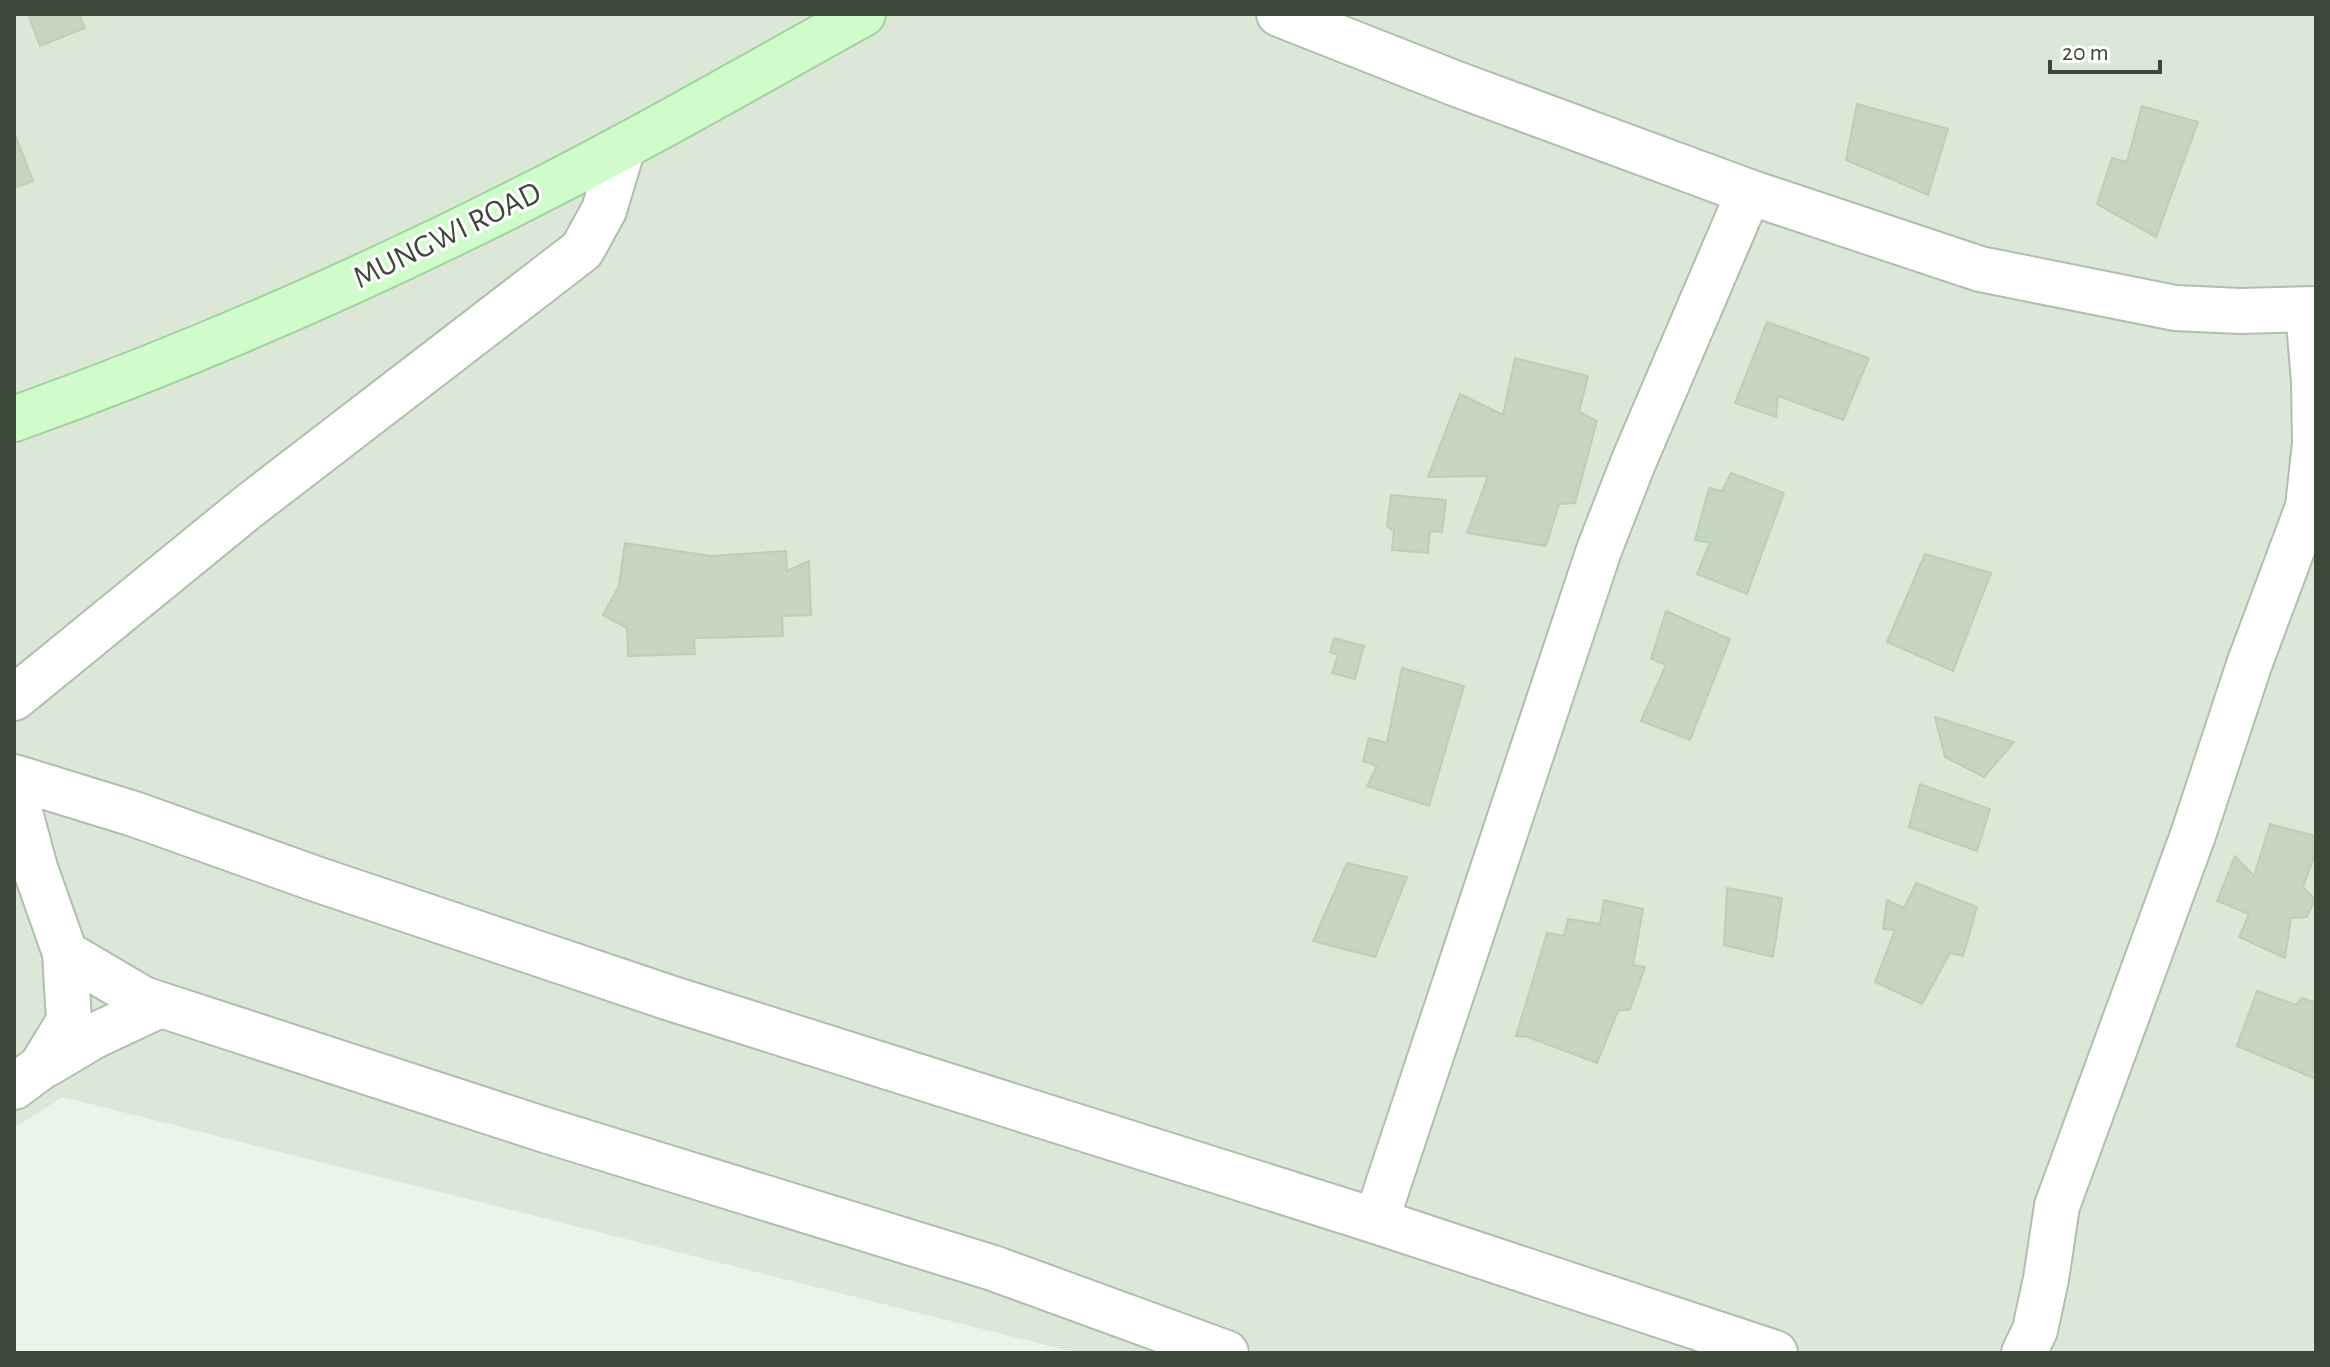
<svg xmlns="http://www.w3.org/2000/svg" width="2330" height="1367" font-family="'Alegreya Sans',sans-serif">
  <style>
    .residential { fill: #dbe8d8 }
    .building { fill: #c5d5bf; stroke: #bad0b3; stroke-width: 2 }
    .lines { fill: none; stroke-linecap: round; stroke-linejoin: round }
    .minor-casing { stroke: #b0bfac; stroke-width: 48 }
    .secondary-casing { stroke: #a2d29b; stroke-width: 48 }
    .minor { stroke: #fff; stroke-width: 44 }
    .secondary { stroke: #d0fccb; stroke-width: 44 }
    .labels { text-anchor: middle; dominant-baseline: central; stroke-width: 6; stroke-linejoin: round; paint-order: stroke }
    .street-label { font-size: 32px; fill: #3c4838; stroke: #fff }
  </style>
  <rect width="100%" height="100%" fill="#ebf4ea"/>
  <polygon class="residential" points="14,14 2316,14 2316,1353 1077,1353 63,1097 14,1128"/>
  <g class="building">
    <polygon points="28,14 79,14 85,28 40,46"/>
    <polygon points="1857,104 1948,129 1928,195 1846,160"/>
    <polygon points="2142,106 2198,122 2156,237 2097,204 2112,158 2127,162"/>
    <polygon points="14,132 33,181 14,188"/>
    <polygon points="1767,322 1869,358 1843,420 1778,396 1776,417 1735,403"/>
    <polygon points="1515,358 1588,376 1579,412 1597,421 1575,503 1559,504 1546,546 1467,533 1488,476 1428,477 1460,394 1503,415"/>
    <polygon points="1731,473 1784,493 1747,594 1697,574 1710,543 1695,540 1709,488 1722,491"/>
    <polygon points="1391,495 1446,500 1442,532 1430,531 1428,553 1392,550 1394,531 1387,526"/>
    <polygon points="625,543 711,556 786,551 787,571 809,561 811,615 782,616 783,636 694,638 695,654 628,656 627,628 603,615 619,586"/>
    <polygon points="1925,554 1991,573 1953,671 1887,642"/>
    <polygon points="1666,611 1730,639 1690,740 1641,721 1666,665 1651,659"/>
    <polygon points="1334,638 1364,646 1355,679 1332,673 1338,655 1330,652"/>
    <polygon points="1402,668 1464,686 1429,806 1367,786 1377,766 1363,761 1369,738 1387,743"/>
    <polygon points="1935,717 2014,742 1984,777 1945,757"/>
    <polygon points="1920,784 1990,809 1977,851 1909,827"/>
    <polygon points="2270,824 2316,836 2316,852 2303,887 2315,899 2307,917 2291,918 2285,958 2239,937 2249,914 2217,901 2235,856 2254,876"/>
    <polygon points="1347,863 1407,877 1375,957 1313,941"/>
    <polygon points="1916,883 1977,907 1963,956 1950,953 1922,1004 1875,982 1895,930 1883,929 1887,900 1904,908"/>
    <polygon points="1727,888 1782,898 1773,957 1724,945"/>
    <polygon points="1604,900 1643,909 1633,965 1645,967 1630,1009 1618,1011 1597,1063 1528,1037 1516,1036 1547,933 1564,936 1568,919 1600,924"/>
    <polygon points="2257,991 2296,1005 2302,998 2316,1003 2316,1079 2237,1046"/>
  </g>
  <g class="lines">
    <g class="minor-casing">
      <g id="minor">
        <polyline points="1279,14 1454,83 1749,192 1980,269 2175,308 2240,311 2316,309"/>
        <polyline points="14,698 248,507 582,250 604,210 623,147"/>
        <polyline points="14,777 134,814 316,879 673,999 1376,1221 1775,1353"/>
        <polyline points="14,790 35,868 65,953 69,1021 41,1067 14,1087"/>
        <polyline points="65,953 143,999 542,1129 993,1268 1226,1353"/>
        <polyline points="47,1064 94,1036 160,1005"/>
        <polyline points="1376,1221 1599,550 1633,463 1749,192"/>
        <polyline points="2024,1353 2035,1330 2046,1279 2057,1206 2193,835 2249,665 2308,507 2315,443 2314,381 2308,310"/>
      </g>
    </g>
    <g class="secondary-casing">
      <path id="secondary" d="M14,419C187,357 357,283 521,200C637,142 749,77 863,14"/>
    </g>
    <use href="#minor" class="minor"/>
    <use href="#secondary" class="secondary"/>
  </g>
  <g class="labels">
    <g class="street-label">
      <text transform="translate(447 235) rotate(-26)">MUNGWI ROAD</text>
    </g>
  </g>
  <rect width="2330" height="1367" fill="none" stroke="#3c4838" stroke-width="32"/>
  <path d="M2050 60v12h110v-12" fill="none" stroke="#3c4838" stroke-width="4"/>
  <text x="2062" y="60" font-size="24" fill="#3c4838" stroke="#ffffff" stroke-width="6" paint-order="stroke">20 m</text>
</svg>
